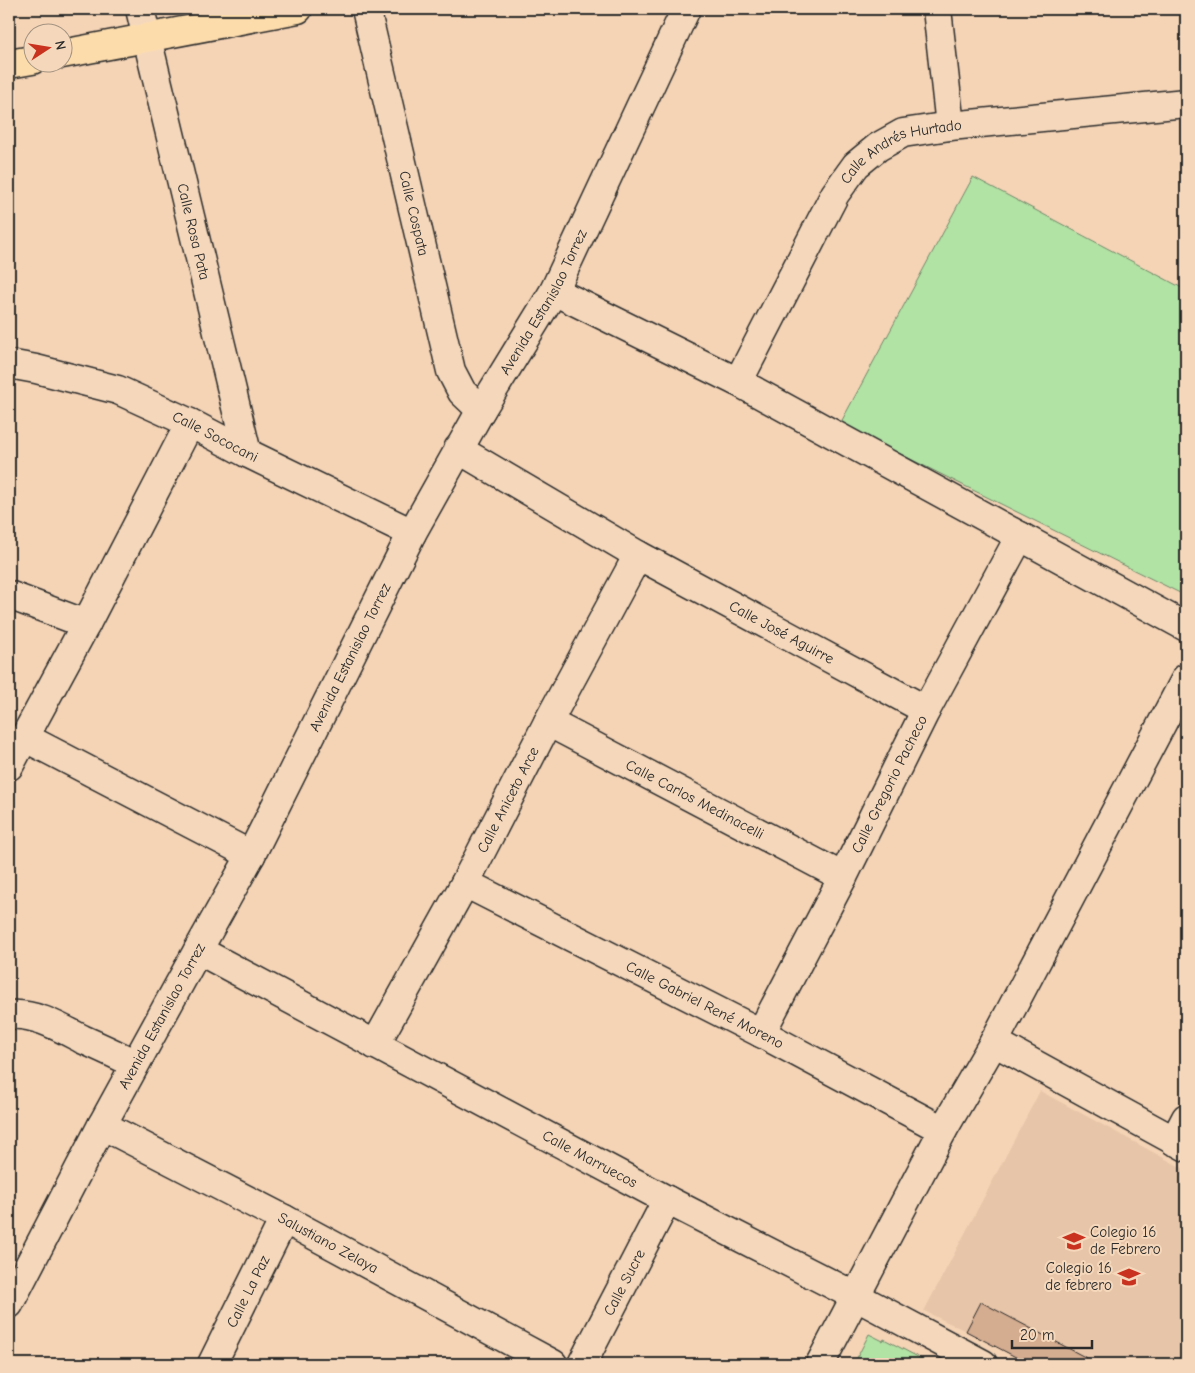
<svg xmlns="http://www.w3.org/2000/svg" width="1195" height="1373" font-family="'Comic Neue',sans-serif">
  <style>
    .built { fill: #e7c5a8 }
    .green { fill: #b1e3a4; stroke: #6e8768 }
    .building { fill: #d4ac90; stroke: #2b2b2b }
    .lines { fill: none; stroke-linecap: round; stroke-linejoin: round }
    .street-casing { stroke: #2b2b2b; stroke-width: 31 }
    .secondary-casing { stroke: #2b2b2b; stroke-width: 31 }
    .primary-casing { stroke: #2b2b2b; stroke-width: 31 }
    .street { stroke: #f5d8bb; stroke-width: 28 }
    .secondary { stroke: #f5d8bb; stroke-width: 28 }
    .primary { stroke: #fddcac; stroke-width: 28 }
    .labels { text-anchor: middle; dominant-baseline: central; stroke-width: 4; stroke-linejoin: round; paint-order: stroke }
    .street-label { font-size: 15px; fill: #2b2b2b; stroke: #f5d8bb }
    .poi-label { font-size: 15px; fill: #2b2b2b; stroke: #f5d8bb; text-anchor: start }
  </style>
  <rect width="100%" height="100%" fill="#f5d4b6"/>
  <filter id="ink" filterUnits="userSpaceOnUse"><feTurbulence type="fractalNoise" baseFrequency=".02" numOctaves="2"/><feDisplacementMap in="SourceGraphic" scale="10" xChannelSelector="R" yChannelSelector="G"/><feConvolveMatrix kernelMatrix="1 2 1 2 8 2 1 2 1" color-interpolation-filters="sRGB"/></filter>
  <g filter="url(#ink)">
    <polygon class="built" points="1040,1091 1186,1170 1186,1364 1029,1364 966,1331 924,1311"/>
    <g class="green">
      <polygon points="973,177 1186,290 1186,596 840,424"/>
      <polygon points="869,1334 883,1341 884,1339 931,1364 854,1364"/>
    </g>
    <polygon class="building" points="981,1302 1098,1364 1029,1364 966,1331"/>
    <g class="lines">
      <g class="street-casing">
        <g id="street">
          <path id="s1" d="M140,9L247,453"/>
          <path id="s2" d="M366,9L451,371L462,392L481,410"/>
          <polyline points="937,9 950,126"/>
          <polyline points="554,291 738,382 1186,627"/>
          <path id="s3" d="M9,364L36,369L118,390L190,423L247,453L412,533"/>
          <path id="s4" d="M738,382L835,194L856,165L878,147L903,133L950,126L1186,103"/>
          <path id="s5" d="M458,449L638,555L926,710"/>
          <polyline points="9,595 86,624"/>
          <path id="s6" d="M548,722L843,877"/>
          <polyline points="24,737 251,855"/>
          <polyline points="9,766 86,624 190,423"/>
          <path id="s7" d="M465,883L761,1033L943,1130"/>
          <path id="s8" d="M198,950L667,1200L855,1296L983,1364"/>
          <path d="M9,1015C34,1012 61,1028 82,1039C100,1047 118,1055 135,1064"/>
          <path id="s9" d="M761,1033L843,877L926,710L1020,536"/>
          <polyline points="994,1042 1186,1147"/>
          <path id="s10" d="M375,1045L465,883L548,722L638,555"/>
          <path id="s11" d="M102,1125L284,1219L553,1364"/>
          <polyline points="1174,1141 1186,1118"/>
          <path id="s12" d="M212,1364L284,1219"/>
          <path id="s13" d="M582,1364L667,1200"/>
          <polyline points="820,1364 943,1130 994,1042 1186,678"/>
        </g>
      </g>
      <g class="secondary-casing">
        <g id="secondary">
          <path id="s14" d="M9,1304L102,1125L198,950L251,855L412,533L481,410L554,291L686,9"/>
        </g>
      </g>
      <g class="primary-casing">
        <g id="primary">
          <polyline points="62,54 298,9"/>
          <polyline points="9,64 32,60"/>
        </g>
      </g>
      <use href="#street" class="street"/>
      <use href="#secondary" class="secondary"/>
      <use href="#primary" class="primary"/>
    </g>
  </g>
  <defs>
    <g id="school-bare" transform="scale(1.725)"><path d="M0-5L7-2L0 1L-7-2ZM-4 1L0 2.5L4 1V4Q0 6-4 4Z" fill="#c8321e" stroke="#f5d8bb" stroke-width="2.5" paint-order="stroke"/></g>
  </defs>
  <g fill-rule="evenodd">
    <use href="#school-bare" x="1074" y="1241"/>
    <use href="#school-bare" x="1129" y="1277"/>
  </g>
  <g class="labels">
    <g class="street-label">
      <text stroke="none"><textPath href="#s4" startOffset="295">Calle Andrés Hurtado</textPath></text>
      <text stroke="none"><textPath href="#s2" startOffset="210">Calle Cospata</textPath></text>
      <text stroke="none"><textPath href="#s1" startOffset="229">Calle Rosa Pata</textPath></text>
      <text stroke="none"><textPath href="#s14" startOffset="1136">Avenida Estanislao Torrez</textPath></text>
      <text stroke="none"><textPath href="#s3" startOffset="220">Calle Sococani</textPath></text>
      <text stroke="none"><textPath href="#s5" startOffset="372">Calle José Aguirre</textPath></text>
      <text stroke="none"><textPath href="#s14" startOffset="731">Avenida Estanislao Torrez</textPath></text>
      <text stroke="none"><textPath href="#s9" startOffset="280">Calle Gregorio Pacheco</textPath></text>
      <text stroke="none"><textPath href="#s6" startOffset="166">Calle Carlos Medinacelli</textPath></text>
      <text stroke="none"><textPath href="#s10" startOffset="279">Calle Aniceto Arce</textPath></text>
      <text stroke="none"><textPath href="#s7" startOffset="269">Calle Gabriel René Moreno</textPath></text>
      <text stroke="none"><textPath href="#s14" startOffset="326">Avenida Estanislao Torrez</textPath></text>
      <text stroke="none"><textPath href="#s8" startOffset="444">Calle Marruecos</textPath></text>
      <text stroke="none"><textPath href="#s11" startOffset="255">Salustiano Zelaya</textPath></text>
      <text stroke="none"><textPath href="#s13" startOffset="92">Calle Sucre</textPath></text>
      <text stroke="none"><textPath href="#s12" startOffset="81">Calle La Paz</textPath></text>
    </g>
    <g class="poi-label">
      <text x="1090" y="1232">Colegio 16<tspan x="1090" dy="17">de Febrero</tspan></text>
      <text x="1112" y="1268" text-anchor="end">Colegio 16<tspan x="1112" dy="17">de febrero</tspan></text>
    </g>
  </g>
  <rect width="1195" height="1373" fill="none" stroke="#f5d8bb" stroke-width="30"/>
  <rect x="15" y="15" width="1165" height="1343" fill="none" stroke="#2b2b2b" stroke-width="2" filter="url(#ink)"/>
  <g transform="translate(48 48) rotate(78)"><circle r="24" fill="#f5d8bb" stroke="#a49381"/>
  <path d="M0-4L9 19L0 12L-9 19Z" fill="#c8321e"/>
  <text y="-8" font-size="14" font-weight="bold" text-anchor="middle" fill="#2b2b2b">N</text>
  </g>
  <path d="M1012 1340v8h80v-8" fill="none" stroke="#2b2b2b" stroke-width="2.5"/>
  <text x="1020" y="1340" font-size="15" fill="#2b2b2b" stroke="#f5d8bb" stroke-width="4" paint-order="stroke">20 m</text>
</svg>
